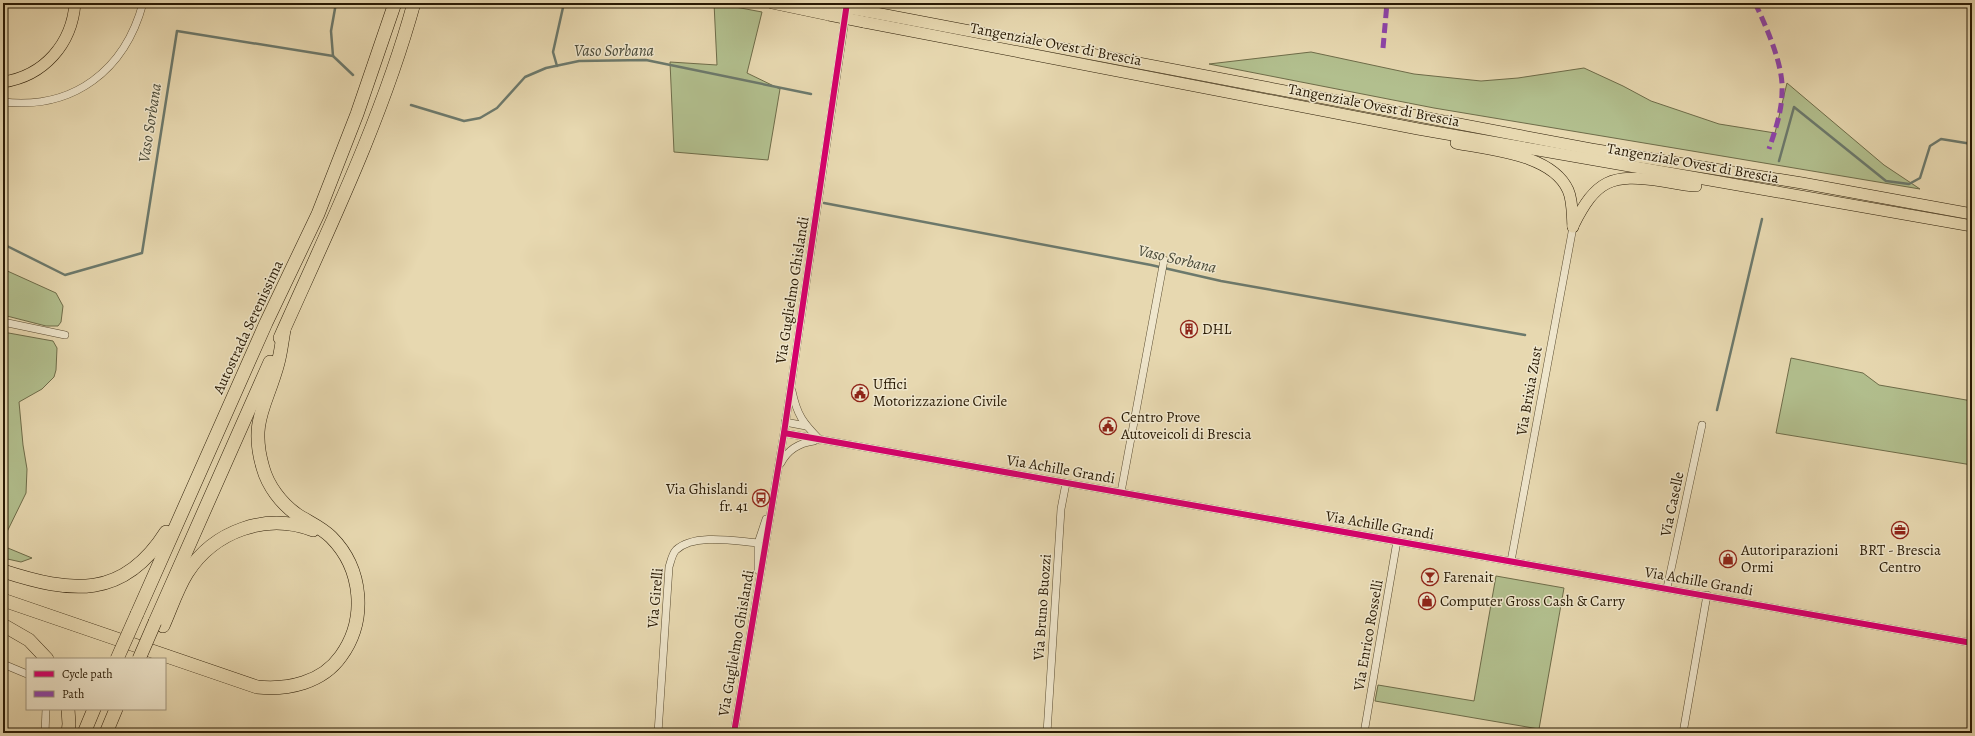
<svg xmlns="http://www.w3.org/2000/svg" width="1975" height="736" font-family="Alegreya,serif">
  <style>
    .green { fill: #b2bf8e; stroke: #6e6c49 }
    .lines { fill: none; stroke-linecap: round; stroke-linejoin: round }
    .stream { stroke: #6c796c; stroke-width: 2.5 }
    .minor-casing { stroke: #584a2f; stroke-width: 8 }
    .trunk-casing { stroke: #291a04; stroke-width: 12 }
    .motorway-casing { stroke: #291a04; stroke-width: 14 }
    .minor { stroke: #efe6cc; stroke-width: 7 }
    .trunk { stroke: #e7d8b0; stroke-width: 11 }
    .motorway { stroke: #e7d8b0; stroke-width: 13 }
    .trunk-bridge-casing { stroke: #291a04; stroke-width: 12; stroke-linecap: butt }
    .motorway-bridge-casing { stroke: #291a04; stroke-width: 14; stroke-linecap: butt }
    .trunk-bridge { stroke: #e7d8b0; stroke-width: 11 }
    .motorway-bridge { stroke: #e7d8b0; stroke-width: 13 }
    .quiet { stroke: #8e44ad; stroke-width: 5; stroke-dasharray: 10 5; stroke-linecap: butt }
    .cycleway-casing { stroke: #efe6cc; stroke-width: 8 }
    .cycleway { stroke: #d6006c; stroke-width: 6 }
    .labels { text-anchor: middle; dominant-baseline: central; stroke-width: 3; stroke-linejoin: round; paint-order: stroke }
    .street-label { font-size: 15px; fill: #291a04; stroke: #efe6cc }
    .poi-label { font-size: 15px; fill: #291a04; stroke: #efe6cc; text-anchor: start }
    .water-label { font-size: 16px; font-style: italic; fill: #4a4a38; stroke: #efe6cc }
  </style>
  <rect width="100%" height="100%" fill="#e7d8b0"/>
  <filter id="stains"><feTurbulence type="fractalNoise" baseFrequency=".005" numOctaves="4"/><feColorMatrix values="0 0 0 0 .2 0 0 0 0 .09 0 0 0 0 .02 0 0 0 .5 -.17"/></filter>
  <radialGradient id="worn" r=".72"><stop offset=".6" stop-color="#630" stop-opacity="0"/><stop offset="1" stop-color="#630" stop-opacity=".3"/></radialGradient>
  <g class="green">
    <polygon points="714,3 762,12 747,73 780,89 768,160 674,152 670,62 717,65"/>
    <polygon points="1311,52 1414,74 1481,81 1518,78 1584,68 1623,86 1651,101 1719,124 1775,133 1787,83 1884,165 1920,189 1434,108 1209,64"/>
    <polygon points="3,269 56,293 63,306 61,322 58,326 46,326 3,315"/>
    <polygon points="3,332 53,341 57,348 56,370 54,377 42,389 19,402 23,445 27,469 26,493 3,540"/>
    <polygon points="1791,358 1863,373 1879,385 1972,401 1972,465 1776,433"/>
    <polygon points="3,546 32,558 21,562 3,558"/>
    <polygon points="1496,576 1564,588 1539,729 1375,701 1378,685 1474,701"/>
  </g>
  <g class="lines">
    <g class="stream">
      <polyline points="333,56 331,31 336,3"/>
      <polyline points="557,66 553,52 564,3"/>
      <polyline points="411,105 464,121 480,118 497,108 525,77 546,68 579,61 646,60 811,94"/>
      <polyline points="1779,161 1794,107 1886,181 1909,184 1920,178 1930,146 1941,139 1972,144"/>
      <polyline points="824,203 1151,265 1221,281 1525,335"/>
      <polyline points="3,244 65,275 142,253 177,31 333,56 353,75"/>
      <polyline points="1717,410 1762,219"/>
    </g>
    <g class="minor-casing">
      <g id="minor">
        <path d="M3,102C74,110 125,70 143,3"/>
        <polyline points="3,322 65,335"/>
        <path d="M792,391C797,415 803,423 820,440"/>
        <polyline points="785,422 806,426"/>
        <polyline points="784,433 1972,643"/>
        <path d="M781,463C788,449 799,443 814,441"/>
        <polyline points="1121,492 1164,260"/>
        <polyline points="1511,561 1573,227"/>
        <polyline points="758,570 758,543 766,519"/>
        <polyline points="1667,588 1702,425"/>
        <polyline points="3,664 27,674"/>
        <polyline points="45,733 46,709"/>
        <polyline points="191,733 193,733"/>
        <path d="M658,733L669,567C671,561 672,554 676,550C694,533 735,541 758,543L763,556"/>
        <polyline points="734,733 784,433 844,26"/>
        <polyline points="1047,733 1061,509 1066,483"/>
        <polyline points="1364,733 1397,541"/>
        <polyline points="1683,733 1707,595"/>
      </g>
    </g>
    <g class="trunk-casing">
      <g id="trunk">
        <polyline points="772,3 829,15"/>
        <polyline points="823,3 831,5"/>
        <polyline points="865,11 1591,149 1802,183 1972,214"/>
        <polyline points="864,22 1418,129 1972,226"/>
        <path d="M3,82C44,76 72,44 75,3"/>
        <path d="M1456,143C1490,150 1552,154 1568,190C1573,201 1572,215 1573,227"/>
        <path d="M1573,226C1596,180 1611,173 1662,181C1673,183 1685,186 1696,186"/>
      </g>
    </g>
    <g class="motorway-casing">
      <g id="motorway">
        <path d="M280,338C329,228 382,119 414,3"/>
        <path d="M3,571C71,593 123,600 166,532"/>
        <path d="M3,600L257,687C288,690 322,683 341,656C367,620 363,569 331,537C321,527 308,522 296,514C281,503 268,486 263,468C249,421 267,405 278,363C281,352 282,341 284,330"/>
        <polyline points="137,614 266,323 318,214 357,114 395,3"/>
        <polyline points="155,622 270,362"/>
        <polyline points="3,625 29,640 47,659"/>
        <path d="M163,626C171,608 177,589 187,573C214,531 266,512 313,530"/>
        <polyline points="68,733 69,724 68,709"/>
        <polyline points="84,733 94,709"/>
        <polyline points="106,733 116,709"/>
      </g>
    </g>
    <use href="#minor" class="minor"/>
    <use href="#trunk" class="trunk"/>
    <use href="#motorway" class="motorway"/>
    <g class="trunk-bridge-casing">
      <g id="trunk-bridge">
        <polyline points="831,5 865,11"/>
        <polyline points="829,15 864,22"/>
      </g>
    </g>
    <g class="motorway-bridge-casing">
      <g id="motorway-bridge">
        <polyline points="117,659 137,614"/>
        <polyline points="139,659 155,622"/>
      </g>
    </g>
    <use href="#trunk-bridge" class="trunk-bridge"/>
    <use href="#motorway-bridge" class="motorway-bridge"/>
    <g class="quiet">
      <path d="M1755,3C1766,26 1784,66 1782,92C1782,111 1775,131 1769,149"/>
      <polyline points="1383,48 1387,3"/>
    </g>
    <g class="cycleway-casing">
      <g id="cycleway">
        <polyline points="784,433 1972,643"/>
        <polyline points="734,733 784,433 847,3"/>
      </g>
    </g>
    <use href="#cycleway" class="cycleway"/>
  </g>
  <defs>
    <g id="building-ring" transform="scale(0.9)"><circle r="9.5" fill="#efe6cc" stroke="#8f2418" stroke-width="1.5"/><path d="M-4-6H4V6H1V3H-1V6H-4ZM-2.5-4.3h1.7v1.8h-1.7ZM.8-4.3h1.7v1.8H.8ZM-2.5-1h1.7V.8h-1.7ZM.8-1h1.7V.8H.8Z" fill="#8f2418"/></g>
    <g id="civic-ring" transform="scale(0.9)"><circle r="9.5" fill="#efe6cc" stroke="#8f2418" stroke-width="1.5"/><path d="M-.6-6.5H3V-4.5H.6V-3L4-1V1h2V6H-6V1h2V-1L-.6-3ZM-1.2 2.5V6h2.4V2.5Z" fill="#8f2418"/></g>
    <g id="bus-ring" transform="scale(0.9)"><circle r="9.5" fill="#efe6cc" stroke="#8f2418" stroke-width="1.5"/><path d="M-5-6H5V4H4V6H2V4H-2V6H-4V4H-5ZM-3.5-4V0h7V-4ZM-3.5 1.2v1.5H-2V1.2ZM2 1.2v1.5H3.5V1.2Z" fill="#8f2418"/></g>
    <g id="office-ring" transform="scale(0.9)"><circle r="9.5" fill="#efe6cc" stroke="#8f2418" stroke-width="1.5"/><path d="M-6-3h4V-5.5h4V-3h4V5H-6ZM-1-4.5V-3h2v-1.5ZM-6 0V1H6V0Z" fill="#8f2418"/></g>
    <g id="shop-ring" transform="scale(0.9)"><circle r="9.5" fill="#efe6cc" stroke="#8f2418" stroke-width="1.5"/><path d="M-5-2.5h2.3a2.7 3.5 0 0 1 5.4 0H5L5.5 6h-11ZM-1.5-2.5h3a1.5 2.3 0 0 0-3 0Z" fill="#8f2418"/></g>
    <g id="bar-ring" transform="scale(0.9)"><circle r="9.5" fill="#efe6cc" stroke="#8f2418" stroke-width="1.5"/><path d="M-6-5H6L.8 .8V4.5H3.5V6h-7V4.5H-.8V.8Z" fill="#8f2418"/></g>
  </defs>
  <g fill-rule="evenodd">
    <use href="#building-ring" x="1189" y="329"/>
    <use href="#civic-ring" x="860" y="393"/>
    <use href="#civic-ring" x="1108" y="426"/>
    <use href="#bus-ring" x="761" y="498"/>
    <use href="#office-ring" x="1900" y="530"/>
    <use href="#shop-ring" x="1728" y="559"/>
    <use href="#bar-ring" x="1430" y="577"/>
    <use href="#shop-ring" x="1427" y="601"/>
  </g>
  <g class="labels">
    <g class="street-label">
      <text transform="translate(1056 44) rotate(11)">Tangenziale Ovest di Brescia</text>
      <text transform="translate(1374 105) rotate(11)">Tangenziale Ovest di Brescia</text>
      <text transform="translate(1693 163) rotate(10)">Tangenziale Ovest di Brescia</text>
      <text transform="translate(792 290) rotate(-81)">Via Guglielmo Ghislandi</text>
      <text transform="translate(248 327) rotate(-65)">Autostrada Serenissima</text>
      <text transform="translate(1529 391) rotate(-80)">Via Brixia Zust</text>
      <text transform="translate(1061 469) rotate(10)">Via Achille Grandi</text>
      <text transform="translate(1672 504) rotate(-78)">Via Caselle</text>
      <text transform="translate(1380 525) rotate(10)">Via Achille Grandi</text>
      <text transform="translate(1699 581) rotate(10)">Via Achille Grandi</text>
      <text transform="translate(655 598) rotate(-85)">Via Girelli</text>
      <text transform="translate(1042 607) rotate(-86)">Via Bruno Buozzi</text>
      <text transform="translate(1368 635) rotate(-80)">Via Enrico Rosselli</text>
      <text transform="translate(736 643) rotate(-80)">Via Guglielmo Ghislandi</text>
    </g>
    <g class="poi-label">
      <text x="1202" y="329">DHL</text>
      <text x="873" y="384">Uffici<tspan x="873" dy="17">Motorizzazione Civile</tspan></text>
      <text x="1121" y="417">Centro Prove<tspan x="1121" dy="17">Autoveicoli di Brescia</tspan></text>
      <text x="748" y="489" text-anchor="end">Via Ghislandi<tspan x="748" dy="17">fr. 41</tspan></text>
      <text x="1741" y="550">Autoriparazioni<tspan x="1741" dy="17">Ormi</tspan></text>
      <text x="1900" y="550" text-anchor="middle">BRT - Brescia<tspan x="1900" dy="17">Centro</tspan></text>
      <text x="1443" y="577">Farenait</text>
      <text x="1440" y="601">Computer Gross Cash &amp; Carry</text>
    </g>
    <g class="water-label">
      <text x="614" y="51">Vaso Sorbana</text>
      <text transform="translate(150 123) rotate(-81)">Vaso Sorbana</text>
      <text transform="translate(1177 259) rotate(13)">Vaso Sorbana</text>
    </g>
  </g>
  <rect width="1975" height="736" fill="none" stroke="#e7d8b0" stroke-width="16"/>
  <rect x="4" y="4" width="1967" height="728" fill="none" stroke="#291a04" stroke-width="2"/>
  <rect x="8" y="8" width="1959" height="720" fill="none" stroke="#291a04"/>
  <rect x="26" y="658" width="140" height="52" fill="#efe6cc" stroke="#a0947c"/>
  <rect x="34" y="671" width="20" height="6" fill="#d6006c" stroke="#a0947c"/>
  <text x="62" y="678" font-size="12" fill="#291a04">Cycle path</text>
  <rect x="34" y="691" width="20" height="6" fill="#8e44ad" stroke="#a0947c"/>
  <text x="62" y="698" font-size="12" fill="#291a04">Path</text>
  <rect width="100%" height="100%" filter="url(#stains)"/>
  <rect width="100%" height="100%" fill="url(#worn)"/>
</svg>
